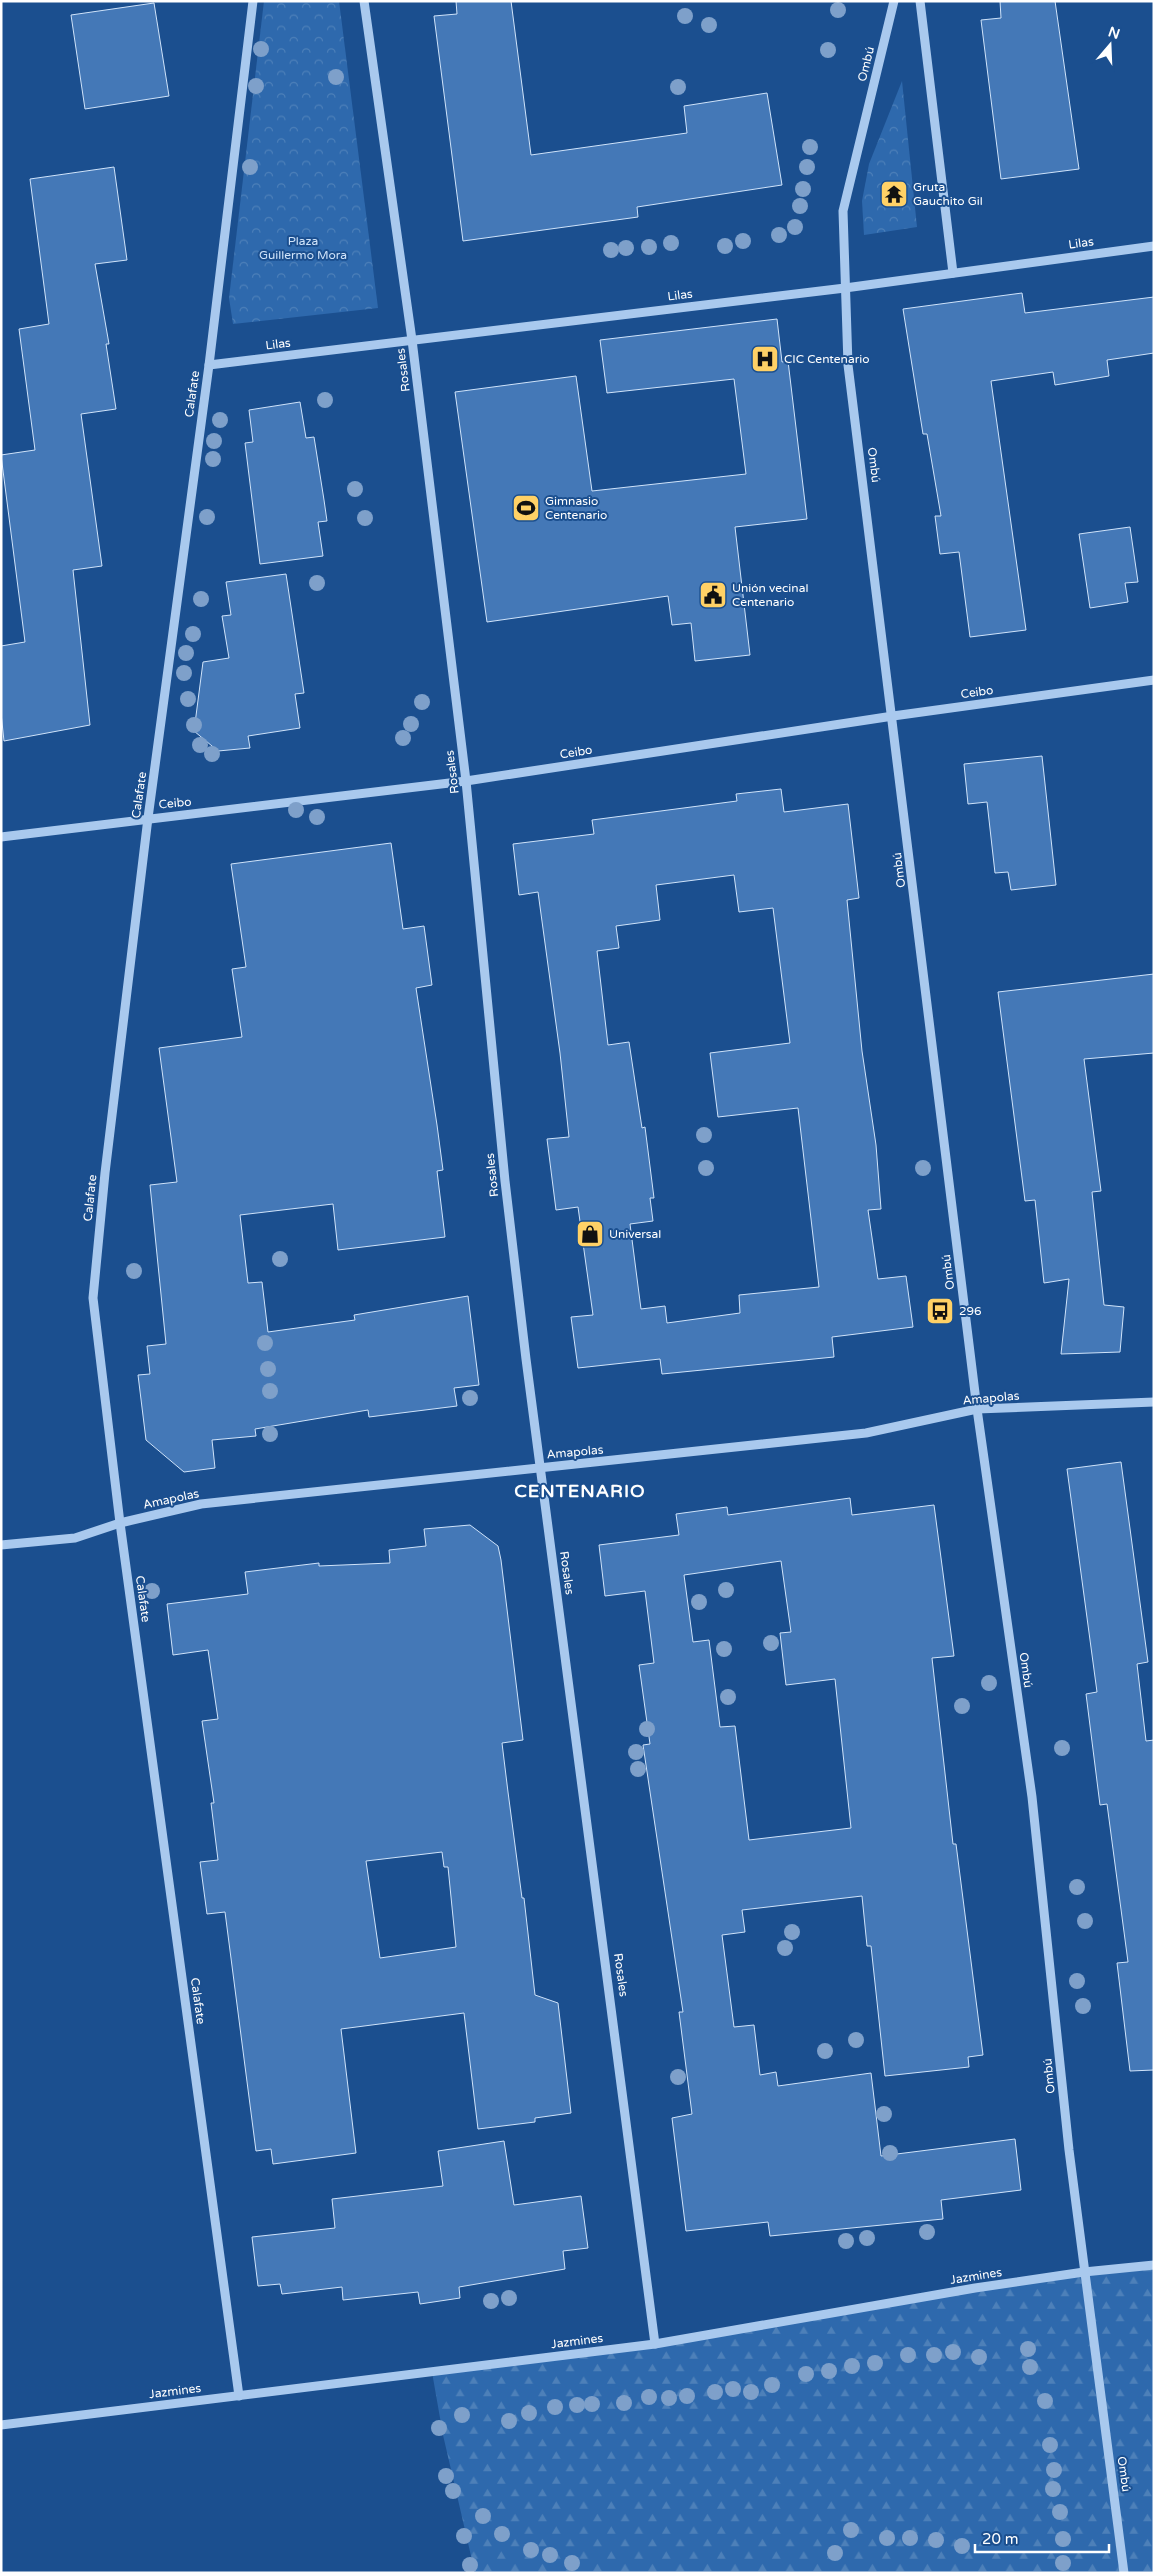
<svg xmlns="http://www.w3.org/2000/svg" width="1155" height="2574" font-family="'Varela Round',sans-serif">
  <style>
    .forest { fill: url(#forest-firs) }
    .park { fill: url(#park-crowns) }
    .building { fill: #4478b7; stroke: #cfe3fa; fill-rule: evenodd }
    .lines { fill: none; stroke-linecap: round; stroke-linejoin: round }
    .minor { stroke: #a9c9ee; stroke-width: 9 }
    .tree { fill: #7ea0ca }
    .labels { text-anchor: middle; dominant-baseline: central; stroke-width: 4; stroke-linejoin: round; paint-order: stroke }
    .street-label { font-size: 12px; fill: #fff; stroke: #1b4f8f }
    .poi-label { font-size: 12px; fill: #fff; stroke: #1b4f8f; text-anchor: start }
    .park-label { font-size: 12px; fill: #cfe3fa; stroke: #1b4f8f }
    .district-label { font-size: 18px; font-weight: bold; letter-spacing: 1px; fill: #fff; stroke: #1b4f8f }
  </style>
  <defs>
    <pattern id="forest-firs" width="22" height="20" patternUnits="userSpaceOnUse" patternTransform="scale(1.25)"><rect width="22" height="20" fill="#2e69ad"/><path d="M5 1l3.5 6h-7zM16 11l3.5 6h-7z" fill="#4d80b9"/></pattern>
    <pattern id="park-crowns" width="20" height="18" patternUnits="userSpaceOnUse" patternTransform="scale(1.25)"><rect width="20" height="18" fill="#2e69ad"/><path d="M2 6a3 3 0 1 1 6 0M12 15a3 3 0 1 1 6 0" fill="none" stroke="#4d80b9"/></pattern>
  </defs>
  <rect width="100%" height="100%" fill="#1b4f8f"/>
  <polygon class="forest" points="1154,2265 1154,2573 475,2573 443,2435 432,2372 655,2344 975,2288"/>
  <g class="park">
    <polygon points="264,1 339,1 378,308 233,324 229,298"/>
    <polygon points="902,81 917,227 864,235 862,201 869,164"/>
  </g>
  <g class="building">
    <polygon points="456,1 511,1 531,155 687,133 684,106 767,93 782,185 637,207 638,217 463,241 434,16 457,14"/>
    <polygon points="1000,1 1055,1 1079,169 1001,179 981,20 1001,18"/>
    <polygon points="154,3 169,96 85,109 71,15"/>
    <polygon points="114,167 127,260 95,264 109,344 106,344 116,409 81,414 102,566 73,570 90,725 4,741 1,713 1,646 25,642 1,455 35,450 19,329 49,324 30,179"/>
    <polygon points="1022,293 1025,313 1154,297 1154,353 1107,360 1109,376 1055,385 1053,372 991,381 1026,630 970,637 959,552 940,554 935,516 941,516 927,434 923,434 903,309"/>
    <polygon points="777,319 782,362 788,361 807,519 735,527 750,655 695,661 691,623 672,625 668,596 487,622 455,392 576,376 592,491 746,474 734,379 607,393 600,340"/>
    <polygon points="300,402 306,438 314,437 324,500 327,521 318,522 323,556 260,564 245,443 253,442 249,410"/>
    <polygon points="1130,527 1138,582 1125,583 1128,602 1090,608 1079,534"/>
    <polygon points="286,574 304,693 295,694 300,728 248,736 250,748 218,751 194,731 203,662 229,658 222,616 231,615 226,582"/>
    <polygon points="1042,756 1056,885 1011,890 1008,872 995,873 987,802 968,804 964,764"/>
    <path d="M781,789L784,812L848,804L859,898L847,900L862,1051L876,1145L881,1209L868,1210L878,1279L906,1276L913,1327L832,1337L834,1357L662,1374L660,1359L578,1368L571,1317L593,1315L578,1207L556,1210L547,1139L569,1137L560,1053L538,892L519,895L513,844L594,834L592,820L737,801L736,794ZM734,875L739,912L773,908L790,1043L710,1053L718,1117L798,1108L819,1287L739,1295L740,1313L667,1323L665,1306L641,1309L630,1224L653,1221L650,1198H654L645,1127L642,1128L629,1042L608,1045L597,951L619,948L616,926L660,920L656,885Z"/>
    <polygon points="391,843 403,929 424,926 432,985 416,988 437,1125 443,1170 437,1171 445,1237 338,1250 333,1204 240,1215 248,1283 262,1282 268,1332 355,1320 354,1315 468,1296 479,1385 454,1388 457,1406 369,1417 368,1410 255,1429 256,1436 212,1440 215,1468 184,1472 146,1440 138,1375 150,1374 147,1346 166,1344 150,1185 177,1182 159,1048 242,1037 232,969 246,967 231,864"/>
    <polygon points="1154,974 1154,1053 1084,1059 1101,1191 1092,1192 1104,1305 1124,1307 1120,1352 1061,1354 1069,1279 1044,1283 1035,1200 1025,1201 998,992"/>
    <polygon points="1121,1462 1148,1662 1137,1664 1146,1741 1154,1740 1154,2070 1130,2071 1117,1963 1128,1962 1107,1804 1100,1805 1086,1694 1097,1692 1067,1469"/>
    <path d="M850,1498L852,1515L934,1505L954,1656L932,1658L953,1844H956L983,2055L968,2057L969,2067L885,2076L871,1946H867L862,1896L742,1910L745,1932L722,1935L734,2027L754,2025L760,2075L776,2072L778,2086L871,2073L881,2156L1015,2139L1021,2190L941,2200L943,2219L770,2236L768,2222L686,2231L672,2118L692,2114L679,2012H683L643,1745L650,1744L639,1665L654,1663L645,1591L605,1596L599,1545L679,1535L676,1514L727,1507L728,1515ZM781,1561L791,1632L780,1633L786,1685L835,1679L851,1828L749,1840L735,1726L720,1727L709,1640L693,1642L684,1575Z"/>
    <path d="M470,1525L498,1546L501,1560L523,1740L502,1743L508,1792L522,1898H524L535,1995L558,2003L571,2113L535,2118V2122L478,2129L464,2013L341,2029L356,2153L273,2164L271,2149L256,2151L225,1912L207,1914L200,1862L218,1860L211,1803H214L202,1721L218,1719L208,1650L173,1655L167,1604L248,1594L245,1572L319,1563V1566L390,1563L389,1550L426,1546L424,1529ZM442,1852L444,1867H448L456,1947L380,1958L366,1861Z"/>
    <polygon points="504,2141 514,2205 581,2196 588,2248 563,2251 565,2269 459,2287 460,2298 420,2304 418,2292 343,2300 342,2287 282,2294 280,2284 258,2286 252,2237 335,2228 332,2199 443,2186 438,2151"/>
  </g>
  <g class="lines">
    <g class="minor">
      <polyline points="364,1 412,340 466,781 505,1181 526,1359 655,2344"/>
      <polyline points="894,1 843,211 848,365 977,1409 1032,1797 1069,2150 1124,2573"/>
      <polyline points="920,1 953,273"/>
      <polyline points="209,365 845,288 1154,246"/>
      <polyline points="1,837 466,781 893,716 1154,680"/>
      <polyline points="1,1545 75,1538 120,1523 201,1504 866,1433 977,1409 1154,1402"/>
      <polyline points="239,2396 120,1523 93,1298 105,1173 148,818 209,365 253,1"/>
      <polyline points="1,2425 655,2344 975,2288 1084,2272 1154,2265"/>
    </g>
  </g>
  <g class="tree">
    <circle cx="838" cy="10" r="8"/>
    <circle cx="685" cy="16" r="8"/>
    <circle cx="709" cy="25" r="8"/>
    <circle cx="261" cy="49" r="8"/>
    <circle cx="828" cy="50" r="8"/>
    <circle cx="336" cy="77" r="8"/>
    <circle cx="256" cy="86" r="8"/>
    <circle cx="678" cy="87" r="8"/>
    <circle cx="810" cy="147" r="8"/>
    <circle cx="250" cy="167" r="8"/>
    <circle cx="807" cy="167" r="8"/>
    <circle cx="803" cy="189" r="8"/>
    <circle cx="800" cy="206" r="8"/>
    <circle cx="795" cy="227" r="8"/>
    <circle cx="779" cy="235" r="8"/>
    <circle cx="743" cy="241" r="8"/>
    <circle cx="671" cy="243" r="8"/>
    <circle cx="725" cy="246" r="8"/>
    <circle cx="649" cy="247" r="8"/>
    <circle cx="626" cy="248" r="8"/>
    <circle cx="611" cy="250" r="8"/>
    <circle cx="325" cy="400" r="8"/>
    <circle cx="220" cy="420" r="8"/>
    <circle cx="214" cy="441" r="8"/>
    <circle cx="213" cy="459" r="8"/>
    <circle cx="355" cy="489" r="8"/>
    <circle cx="207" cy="517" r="8"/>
    <circle cx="365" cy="518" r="8"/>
    <circle cx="317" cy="583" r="8"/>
    <circle cx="201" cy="599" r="8"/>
    <circle cx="193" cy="634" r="8"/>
    <circle cx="186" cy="653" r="8"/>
    <circle cx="184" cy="673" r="8"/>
    <circle cx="188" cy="699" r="8"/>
    <circle cx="422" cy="702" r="8"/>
    <circle cx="411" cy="724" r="8"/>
    <circle cx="194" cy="725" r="8"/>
    <circle cx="403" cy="738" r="8"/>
    <circle cx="200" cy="745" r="8"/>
    <circle cx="212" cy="754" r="8"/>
    <circle cx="296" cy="810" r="8"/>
    <circle cx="317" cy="817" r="8"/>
    <circle cx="704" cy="1135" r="8"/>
    <circle cx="706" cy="1168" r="8"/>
    <circle cx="923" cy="1168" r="8"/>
    <circle cx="280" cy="1259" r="8"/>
    <circle cx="134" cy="1271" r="8"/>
    <circle cx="265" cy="1343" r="8"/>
    <circle cx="268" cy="1369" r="8"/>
    <circle cx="270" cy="1391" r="8"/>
    <circle cx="470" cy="1398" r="8"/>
    <circle cx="270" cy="1434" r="8"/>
    <circle cx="726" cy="1590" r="8"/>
    <circle cx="152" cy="1591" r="8"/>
    <circle cx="699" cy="1602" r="8"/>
    <circle cx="771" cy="1643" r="8"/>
    <circle cx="724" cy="1649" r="8"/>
    <circle cx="989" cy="1683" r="8"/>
    <circle cx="728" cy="1697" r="8"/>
    <circle cx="962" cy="1706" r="8"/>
    <circle cx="647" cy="1729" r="8"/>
    <circle cx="1062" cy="1748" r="8"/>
    <circle cx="636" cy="1752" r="8"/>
    <circle cx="638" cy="1769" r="8"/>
    <circle cx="1077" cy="1887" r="8"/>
    <circle cx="1085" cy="1921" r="8"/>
    <circle cx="792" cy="1932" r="8"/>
    <circle cx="785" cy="1948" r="8"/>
    <circle cx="1077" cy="1981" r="8"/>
    <circle cx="1083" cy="2006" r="8"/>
    <circle cx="856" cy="2040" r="8"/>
    <circle cx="825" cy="2051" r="8"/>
    <circle cx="678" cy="2077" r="8"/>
    <circle cx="884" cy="2114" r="8"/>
    <circle cx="890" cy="2153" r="8"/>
    <circle cx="927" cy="2232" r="8"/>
    <circle cx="867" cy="2238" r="8"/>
    <circle cx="846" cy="2241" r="8"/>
    <circle cx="509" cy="2298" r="8"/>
    <circle cx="491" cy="2301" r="8"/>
    <circle cx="1028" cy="2349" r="8"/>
    <circle cx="953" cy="2352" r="8"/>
    <circle cx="908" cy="2355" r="8"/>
    <circle cx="934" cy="2355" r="8"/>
    <circle cx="979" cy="2357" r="8"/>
    <circle cx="875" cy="2363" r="8"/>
    <circle cx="852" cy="2366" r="8"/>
    <circle cx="1030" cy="2367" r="8"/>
    <circle cx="829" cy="2371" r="8"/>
    <circle cx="806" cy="2374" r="8"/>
    <circle cx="772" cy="2385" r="8"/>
    <circle cx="733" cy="2389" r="8"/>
    <circle cx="715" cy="2392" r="8"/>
    <circle cx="751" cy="2392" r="8"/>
    <circle cx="687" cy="2396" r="8"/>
    <circle cx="649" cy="2397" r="8"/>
    <circle cx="669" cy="2398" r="8"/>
    <circle cx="1045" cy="2401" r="8"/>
    <circle cx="624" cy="2403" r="8"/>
    <circle cx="592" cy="2404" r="8"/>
    <circle cx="577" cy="2405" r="8"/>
    <circle cx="555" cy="2407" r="8"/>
    <circle cx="529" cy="2413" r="8"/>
    <circle cx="462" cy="2415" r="8"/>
    <circle cx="509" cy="2421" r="8"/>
    <circle cx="439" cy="2428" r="8"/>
    <circle cx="1050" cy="2445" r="8"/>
    <circle cx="1054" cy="2470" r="8"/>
    <circle cx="446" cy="2476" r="8"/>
    <circle cx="1053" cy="2489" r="8"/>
    <circle cx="453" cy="2491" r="8"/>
    <circle cx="1060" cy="2512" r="8"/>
    <circle cx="483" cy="2516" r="8"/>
    <circle cx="851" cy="2530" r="8"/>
    <circle cx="502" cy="2534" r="8"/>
    <circle cx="464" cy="2536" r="8"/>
    <circle cx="887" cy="2538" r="8"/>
    <circle cx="910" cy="2538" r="8"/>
    <circle cx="1063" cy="2539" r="8"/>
    <circle cx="936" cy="2540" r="8"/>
    <circle cx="962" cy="2546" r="8"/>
    <circle cx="531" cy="2550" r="8"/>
    <circle cx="835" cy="2553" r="8"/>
    <circle cx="550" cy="2555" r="8"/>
    <circle cx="572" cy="2563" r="8"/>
    <circle cx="1063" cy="2563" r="8"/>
    <circle cx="470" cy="2565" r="8"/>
  </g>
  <defs>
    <g id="temple-square" transform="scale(1.4375)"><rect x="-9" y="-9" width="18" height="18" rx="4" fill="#ffd166" stroke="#1b4f8f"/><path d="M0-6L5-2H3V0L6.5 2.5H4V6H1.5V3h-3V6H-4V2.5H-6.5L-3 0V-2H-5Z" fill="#111"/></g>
    <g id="hospital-square" transform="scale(1.4375)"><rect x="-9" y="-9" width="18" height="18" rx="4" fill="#ffd166" stroke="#1b4f8f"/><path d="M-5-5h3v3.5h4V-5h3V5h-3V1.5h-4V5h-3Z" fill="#111"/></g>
    <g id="stadium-square" transform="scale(1.4375)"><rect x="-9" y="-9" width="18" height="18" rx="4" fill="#ffd166" stroke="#1b4f8f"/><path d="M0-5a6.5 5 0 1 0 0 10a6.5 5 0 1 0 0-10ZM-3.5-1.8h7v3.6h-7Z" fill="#111"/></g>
    <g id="civic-square" transform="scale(1.4375)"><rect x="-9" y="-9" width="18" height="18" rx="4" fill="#ffd166" stroke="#1b4f8f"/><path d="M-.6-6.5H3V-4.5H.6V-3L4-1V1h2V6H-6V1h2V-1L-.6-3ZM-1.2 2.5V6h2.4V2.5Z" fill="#111"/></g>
    <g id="shop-square" transform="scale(1.4375)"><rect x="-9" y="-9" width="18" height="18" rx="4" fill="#ffd166" stroke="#1b4f8f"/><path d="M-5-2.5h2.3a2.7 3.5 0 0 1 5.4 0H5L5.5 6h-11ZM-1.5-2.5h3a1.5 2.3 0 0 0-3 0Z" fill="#111"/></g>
    <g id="bus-square" transform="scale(1.4375)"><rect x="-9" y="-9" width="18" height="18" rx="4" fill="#ffd166" stroke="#1b4f8f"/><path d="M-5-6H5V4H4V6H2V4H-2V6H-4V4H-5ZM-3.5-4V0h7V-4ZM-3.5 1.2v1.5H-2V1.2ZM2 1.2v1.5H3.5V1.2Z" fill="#111"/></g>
  </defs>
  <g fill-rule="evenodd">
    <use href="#temple-square" x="894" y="194"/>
    <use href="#hospital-square" x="765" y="359"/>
    <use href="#stadium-square" x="526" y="508"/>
    <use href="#civic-square" x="713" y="595"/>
    <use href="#shop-square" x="590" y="1234"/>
    <use href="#bus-square" x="940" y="1311"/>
  </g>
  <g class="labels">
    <g class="street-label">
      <text transform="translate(866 64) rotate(-76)">Ombú</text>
      <text transform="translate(1081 243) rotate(-8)">Lilas</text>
      <text transform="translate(680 295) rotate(-7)">Lilas</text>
      <text transform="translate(278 344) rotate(-7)">Lilas</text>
      <text transform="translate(403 370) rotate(-97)">Rosales</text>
      <text transform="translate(192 394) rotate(-82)">Calafate</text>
      <text transform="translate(874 465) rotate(83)">Ombú</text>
      <text transform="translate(977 692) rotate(-8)">Ceibo</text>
      <text transform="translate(576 752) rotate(-9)">Ceibo</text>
      <text transform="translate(452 772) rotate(-97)">Rosales</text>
      <text transform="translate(139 795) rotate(-82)">Calafate</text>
      <text transform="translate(175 803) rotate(-5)">Ceibo</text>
      <text transform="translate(899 870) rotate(-97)">Ombú</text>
      <text transform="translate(492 1175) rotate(-96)">Rosales</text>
      <text transform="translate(90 1198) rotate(-84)">Calafate</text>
      <text transform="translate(948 1272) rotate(-97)">Ombú</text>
      <text transform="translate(991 1398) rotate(-5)">Amapolas</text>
      <text transform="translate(575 1452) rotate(-5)">Amapolas</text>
      <text transform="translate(171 1499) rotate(-12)">Amapolas</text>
      <text transform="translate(567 1573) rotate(82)">Rosales</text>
      <text transform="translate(143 1599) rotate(82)">Calafate</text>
      <text transform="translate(1026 1670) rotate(82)">Ombú</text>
      <text transform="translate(621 1975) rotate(82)">Rosales</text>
      <text transform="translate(198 2001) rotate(82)">Calafate</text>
      <text transform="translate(1049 2076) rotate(-96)">Ombú</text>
      <text transform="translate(976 2276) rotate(-9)">Jazmines</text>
      <text transform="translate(577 2341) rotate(-7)">Jazmines</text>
      <text transform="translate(175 2391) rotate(-7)">Jazmines</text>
      <text transform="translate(1124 2474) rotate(82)">Ombú</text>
    </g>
    <g class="poi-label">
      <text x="913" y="187">Gruta<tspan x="913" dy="14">Gauchito Gil</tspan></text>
      <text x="784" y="359">CIC Centenario</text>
      <text x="545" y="501">Gimnasio<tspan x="545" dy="14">Centenario</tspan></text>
      <text x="732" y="588">Unión vecinal<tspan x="732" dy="14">Centenario</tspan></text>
      <text x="609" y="1234">Universal</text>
      <text x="959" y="1311">296</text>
    </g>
    <g class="park-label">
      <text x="303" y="241">Plaza<tspan x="303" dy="14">Guillermo Mora</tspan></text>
    </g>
    <g class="district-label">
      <text x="580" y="1491">CENTENARIO</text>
    </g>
  </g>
  <rect width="1155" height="2574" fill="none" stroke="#ffffff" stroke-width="5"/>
  <g transform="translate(1110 45) rotate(19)" stroke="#1b4f8f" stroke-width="4" paint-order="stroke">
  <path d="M0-4L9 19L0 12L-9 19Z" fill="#ffffff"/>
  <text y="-8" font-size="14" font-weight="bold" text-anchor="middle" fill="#ffffff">N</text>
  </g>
  <path d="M975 2544v8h134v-8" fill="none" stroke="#ffffff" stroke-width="2.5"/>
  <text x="982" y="2544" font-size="15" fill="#ffffff" stroke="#1b4f8f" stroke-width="4" paint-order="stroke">20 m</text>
</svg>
